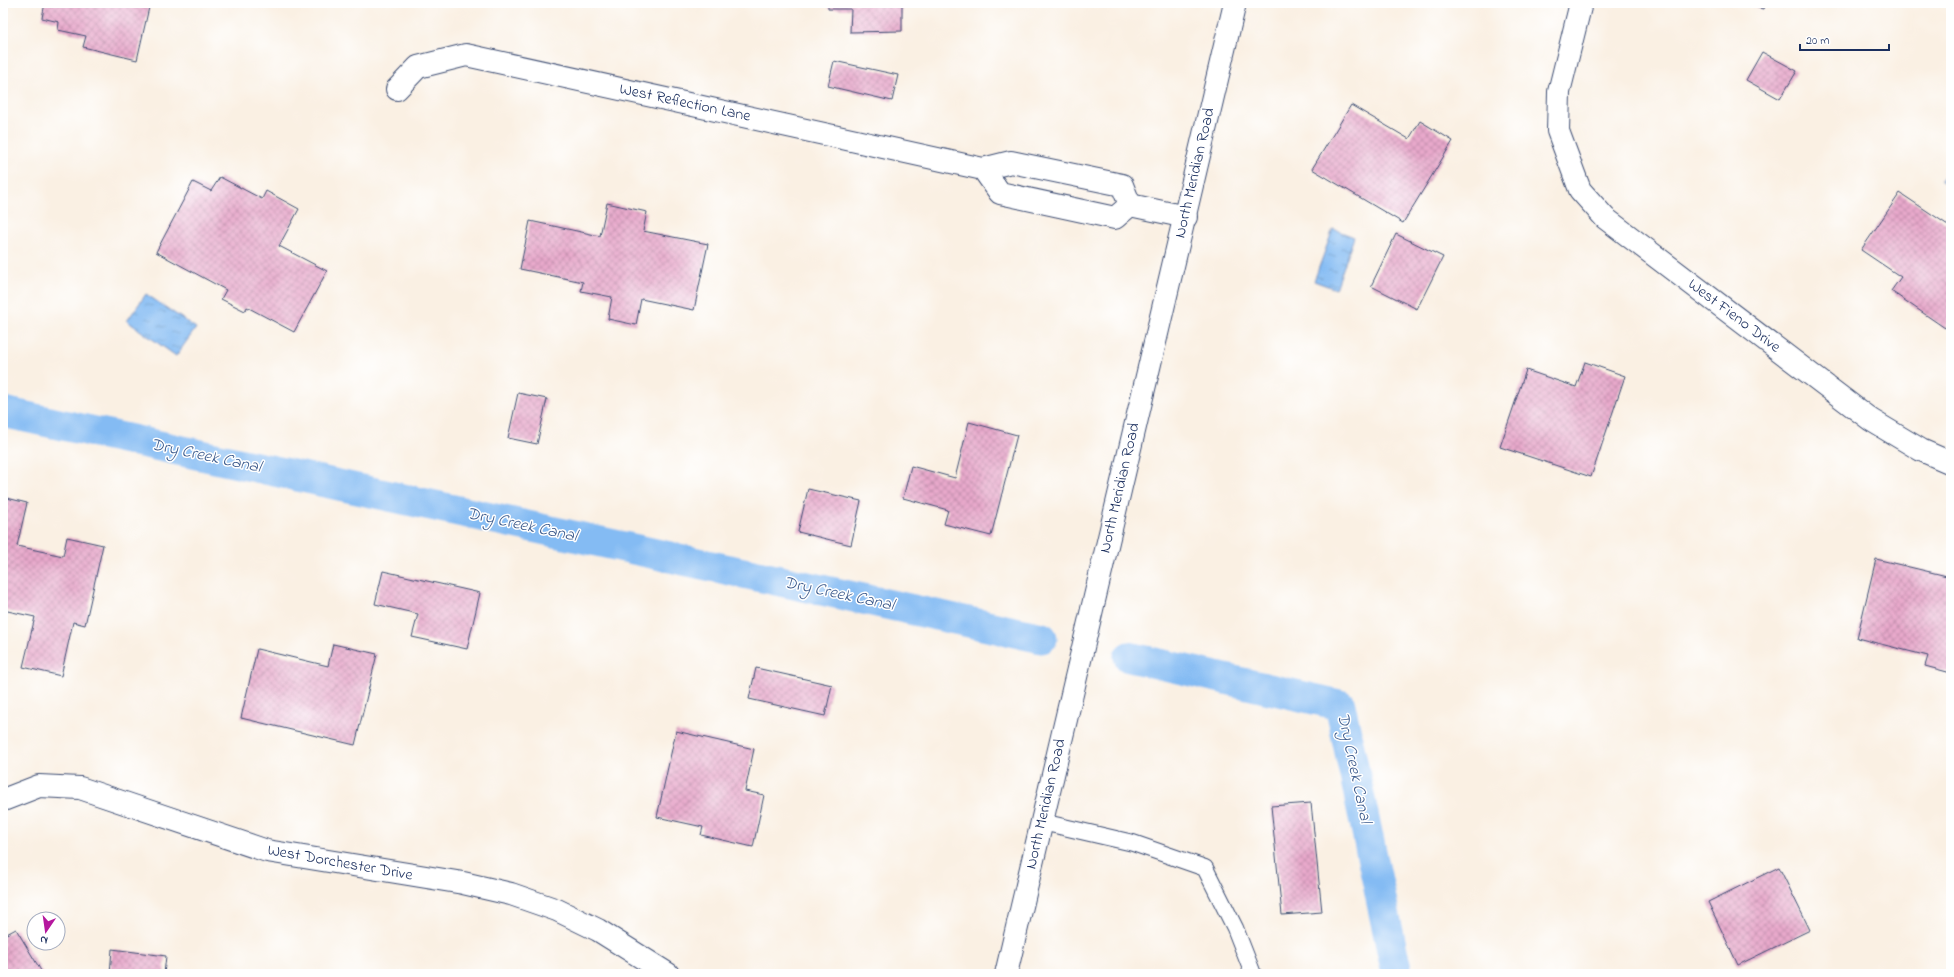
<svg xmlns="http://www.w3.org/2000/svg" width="1954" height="977" font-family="'Indie Flower',sans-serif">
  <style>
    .water { fill: url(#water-ripples); stroke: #5075a8 }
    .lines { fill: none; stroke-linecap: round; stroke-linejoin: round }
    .canal { stroke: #84bbf3; stroke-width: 31 }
    .building { fill: url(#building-cross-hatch) }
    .service-casing { stroke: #3c4c72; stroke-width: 18 }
    .minor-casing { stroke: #3c4c72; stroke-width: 24 }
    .tertiary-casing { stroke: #3c4c72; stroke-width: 24 }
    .service { stroke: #fff; stroke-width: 16 }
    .minor { stroke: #fff; stroke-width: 22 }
    .tertiary { stroke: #fff; stroke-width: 22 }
    .labels { text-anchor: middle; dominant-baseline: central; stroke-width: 3; stroke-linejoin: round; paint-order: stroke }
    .street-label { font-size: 16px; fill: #1b2f5e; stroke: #fff }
    .water-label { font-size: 17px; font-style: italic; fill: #3a598b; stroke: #fff }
  </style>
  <defs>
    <pattern id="water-ripples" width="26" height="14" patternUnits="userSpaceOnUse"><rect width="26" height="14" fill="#84bbf3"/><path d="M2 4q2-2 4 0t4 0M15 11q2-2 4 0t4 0" fill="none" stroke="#6b98c8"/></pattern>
    <pattern id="building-cross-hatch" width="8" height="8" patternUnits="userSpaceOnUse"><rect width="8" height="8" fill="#e8a9cb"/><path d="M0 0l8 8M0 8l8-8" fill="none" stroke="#bb8aa8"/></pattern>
  </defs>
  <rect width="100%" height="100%" fill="#fff"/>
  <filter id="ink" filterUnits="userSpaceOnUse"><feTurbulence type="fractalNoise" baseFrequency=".025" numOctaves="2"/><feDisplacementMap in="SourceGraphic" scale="8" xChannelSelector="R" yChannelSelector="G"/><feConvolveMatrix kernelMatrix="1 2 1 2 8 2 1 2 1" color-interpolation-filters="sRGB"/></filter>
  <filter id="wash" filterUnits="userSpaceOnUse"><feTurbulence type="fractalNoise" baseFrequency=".012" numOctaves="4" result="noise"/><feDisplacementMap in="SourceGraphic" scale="16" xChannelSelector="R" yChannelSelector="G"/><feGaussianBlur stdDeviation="0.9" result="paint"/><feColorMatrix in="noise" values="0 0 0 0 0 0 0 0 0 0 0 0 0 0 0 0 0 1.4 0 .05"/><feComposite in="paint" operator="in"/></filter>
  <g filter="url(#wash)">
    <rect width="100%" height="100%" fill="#faf0e3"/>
    <g class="water">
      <polygon points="1951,166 1951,188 1940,180"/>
      <polygon points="1333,229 1354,237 1336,289 1314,281"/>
      <polygon points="146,294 196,328 176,356 127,321"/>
    </g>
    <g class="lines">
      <g class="canal">
        <polyline points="3,412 1042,638"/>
        <polyline points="1129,657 1340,705 1397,974"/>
      </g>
    </g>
    <g id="blocks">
      <g class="building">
        <polygon points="45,3 150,3 137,60 83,47 86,36 58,30 59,22 42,18"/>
        <polygon points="828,3 902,3 902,31 850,32 851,9 828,9"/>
        <polygon points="1740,3 1765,3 1763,9"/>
        <polygon points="1762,52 1797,71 1780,99 1746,80"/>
        <polygon points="834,61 898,75 892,101 828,86"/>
        <polygon points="1351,105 1409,139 1420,121 1453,141 1403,223 1312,169"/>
        <polygon points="220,177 262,199 266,191 299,209 279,246 327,271 294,332 247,307 245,311 221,299 226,290 156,252 193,182 211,191"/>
        <polygon points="1900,193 1951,227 1951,319 1945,328 1891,291 1901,277 1861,250"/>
        <polygon points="607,203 647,212 643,231 708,244 694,310 641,299 636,325 608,319 612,297 581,291 583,282 520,269 530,221 600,236"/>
        <polygon points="1396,234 1443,257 1417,309 1371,286"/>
        <polygon points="1585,362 1625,376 1591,477 1500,447 1526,370 1576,387"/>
        <polygon points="518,393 547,399 537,444 508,438"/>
        <polygon points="969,422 1017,435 991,536 944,524 948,510 903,498 911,466 955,478"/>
        <polygon points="808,489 861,501 851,545 798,532"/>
        <polygon points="3,497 27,503 17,546 63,556 67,537 103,545 85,625 73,622 61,676 23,667 35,617 3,610"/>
        <polygon points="1876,559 1951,577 1951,673 1925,666 1928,656 1857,638"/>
        <polygon points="383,571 480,593 467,649 412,637 418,614 375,604"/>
        <polygon points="333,644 377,654 355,745 241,718 257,649 328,666"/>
        <polygon points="756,668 832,685 825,716 749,699"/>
        <polygon points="676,731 754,749 745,791 764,795 753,847 701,835 703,827 657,817"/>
        <polygon points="1311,803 1322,912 1282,915 1271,806"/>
        <polygon points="1779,867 1810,930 1738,965 1708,902"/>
        <polygon points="16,929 43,974 3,974 3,936"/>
        <polygon points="112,949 166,956 164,974 110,974"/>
      </g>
    </g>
  </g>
  <g filter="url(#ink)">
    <use href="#blocks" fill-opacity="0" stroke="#3c4c72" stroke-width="1"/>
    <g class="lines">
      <g class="service-casing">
        <polyline id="service" points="1042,822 1133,843 1205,868 1235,928 1253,974"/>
      </g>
      <g class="minor-casing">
        <g id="minor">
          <polyline points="1581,3 1559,92 1558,131 1580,190 1605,218 1871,420 1921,450 1951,463"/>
          <polyline points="397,89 418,67 466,55 983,169 1011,162 1122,185 1130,205 1115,218 1000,193 983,169"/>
          <polyline points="1130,205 1186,217"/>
          <polyline points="3,800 39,786 80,788 267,851 463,883 511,894 557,910 598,930 668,974"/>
        </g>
      </g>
      <g class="tertiary-casing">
        <path id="tertiary" d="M1006,974C1082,650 1159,327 1235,3"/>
      </g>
      <use href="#service" class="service"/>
      <use href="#minor" class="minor"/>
      <use href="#tertiary" class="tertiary"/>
    </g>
  </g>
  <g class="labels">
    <g class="street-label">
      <text transform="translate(685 103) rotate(12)">West Reflection Lane</text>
      <text transform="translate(1195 173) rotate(-77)">North Meridian Road</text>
      <text transform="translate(1734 316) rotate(37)">West Fieno Drive</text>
      <text transform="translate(1120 488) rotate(-77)">North Meridian Road</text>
      <text transform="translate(1046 804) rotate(-77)">North Meridian Road</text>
      <text transform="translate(340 863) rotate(10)">West Dorchester Drive</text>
    </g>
    <g class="water-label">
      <text transform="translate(206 456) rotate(12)">Dry Creek Canal</text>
      <text transform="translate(522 525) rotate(12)">Dry Creek Canal</text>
      <text transform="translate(839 594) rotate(12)">Dry Creek Canal</text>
      <text transform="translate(1354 768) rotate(78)">Dry Creek Canal</text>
    </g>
  </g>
  <rect width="1954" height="977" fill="none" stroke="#fff" stroke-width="16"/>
  <g transform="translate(46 931) rotate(193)"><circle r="19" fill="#ffffff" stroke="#a4acbf"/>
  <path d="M0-3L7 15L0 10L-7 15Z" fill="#b5179e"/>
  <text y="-6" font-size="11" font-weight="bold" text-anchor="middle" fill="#1b2f5e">N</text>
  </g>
  <path d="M1800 44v6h89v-6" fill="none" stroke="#1b2f5e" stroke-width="2"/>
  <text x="1806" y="44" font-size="12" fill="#1b2f5e" stroke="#ffffff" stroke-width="3" paint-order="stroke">20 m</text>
</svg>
